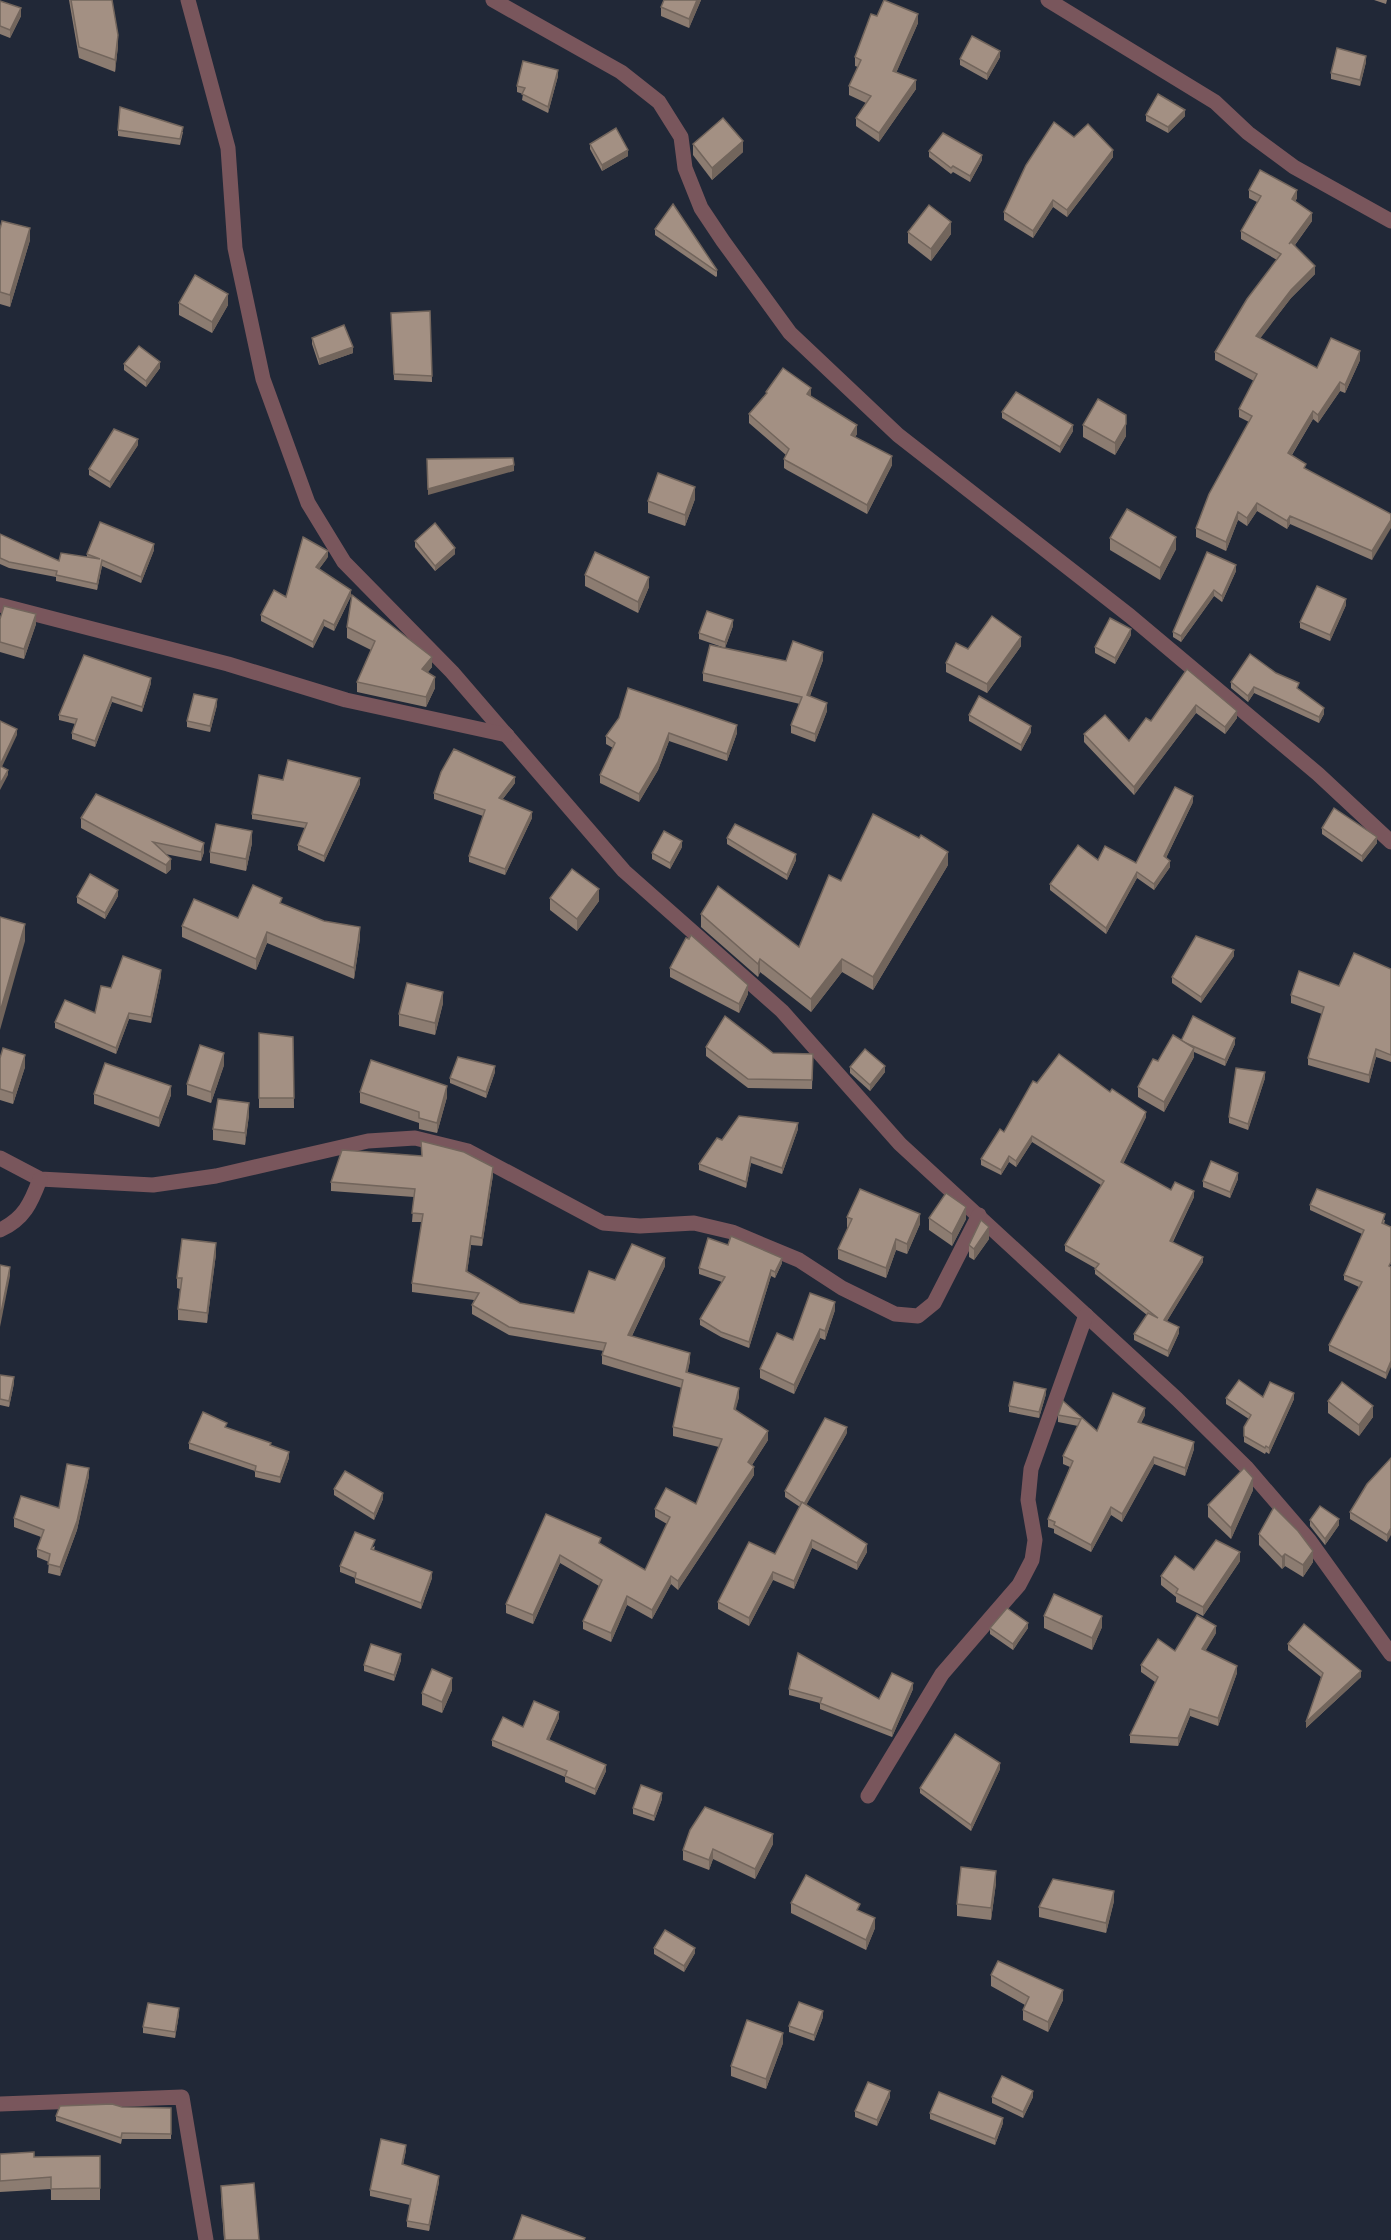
<svg xmlns="http://www.w3.org/2000/svg" width="1391" height="2240" font-family="Commissioner,sans-serif">
  <style>
    .lines { fill: none; stroke-linecap: round; stroke-linejoin: round }
    .street { stroke: #79565c; stroke-width: 15 }
    .wall { fill: #8c7c71 }
    .shaded-wall { fill: #72655c }
    .building { fill: #a39083; stroke: #72655c; stroke-width: 1.5 }
  </style>
  <rect width="100%" height="100%" fill="#212837"/>
  <g class="lines">
    <g class="street">
      <polyline points="188,0 228,148 235,248 263,379 308,503 344,562 452,672 624,871 782,1011 900,1144 1177,1399 1246,1467 1309,1540 1391,1654"/>
      <polyline points="493,0 621,72 659,102 681,137 685,168 701,208 723,241 790,333 898,435 1130,616 1318,774 1391,842"/>
      <polyline points="1048,0 1215,102 1248,133 1294,167 1391,221"/>
      <polyline points="0,605 228,664 346,700 507,735"/>
      <polyline points="0,1158 40,1179 153,1185 216,1176 368,1141 415,1138 468,1151 603,1223 640,1226 694,1223 732,1232 799,1260 842,1288 895,1314 918,1316 934,1303 979,1215"/>
      <path d="M0,1230C24,1219 31,1203 40,1179"/>
      <polyline points="868,1796 942,1674 1019,1585 1032,1560 1035,1540 1028,1500 1031,1469 1086,1315"/>
      <polyline points="0,2104 182,2097 206,2240"/>
    </g>
  </g>
  <g class="wall">
    <polygon points="69,0 112,0 118,46 115,72 79,58"/>
    <polygon points="664,0 701,0 689,28 661,16 661,7"/>
    <polygon points="1374,0 1387,0 1386,4"/>
    <polygon points="0,1 21,16 10,38 0,34"/>
    <polygon points="877,16 918,23 896,73 916,89 879,142 856,126 856,118 866,103 849,95 849,86 858,67 855,66 855,57"/>
    <polygon points="1000,57 987,80 960,65 960,59"/>
    <polygon points="1366,62 1360,86 1331,79 1331,73"/>
    <polygon points="558,76 548,113 522,100 523,94 517,92 517,86"/>
    <polygon points="1146,115 1185,116 1168,133 1146,121"/>
    <polygon points="118,130 183,132 180,145 118,136"/>
    <polygon points="1074,137 1113,157 1067,217 1053,207 1033,238 1004,220 1004,212"/>
    <polygon points="590,144 628,156 602,171 590,149"/>
    <polygon points="693,144 743,152 712,180 693,155"/>
    <polygon points="929,151 982,160 970,182 953,172 951,174 929,157"/>
    <polygon points="1249,190 1297,198 1295,202 1312,221 1295,245 1315,274 1291,298 1260,338 1317,368 1360,360 1345,393 1340,391 1318,423 1313,419 1292,455 1306,469 1391,514 1372,560 1290,524 1287,529 1257,511 1247,526 1238,520 1226,551 1196,537 1196,528 1249,422 1239,417 1239,409 1254,381 1215,360 1215,352 1277,260 1241,239 1241,231 1257,202 1249,198"/>
    <polygon points="0,229 30,240 10,307 0,304"/>
    <polygon points="655,229 717,270 717,276 716,277 655,235"/>
    <polygon points="908,232 951,234 931,261 908,243"/>
    <polygon points="179,303 228,305 212,333 179,315"/>
    <polygon points="430,311 432,382 394,380 391,313"/>
    <polygon points="312,338 353,353 319,365 312,344"/>
    <polygon points="124,364 160,368 146,387 124,370"/>
    <polygon points="766,392 811,397 857,434 855,437 892,465 867,514 787,470 784,468 784,459 786,455 749,423 749,414 766,395"/>
    <polygon points="1002,412 1073,431 1060,453 1002,418"/>
    <polygon points="1083,425 1126,436 1115,455 1083,437"/>
    <polygon points="138,445 110,488 89,475 89,469"/>
    <polygon points="695,499 685,526 648,513 648,501"/>
    <polygon points="0,534 59,561 87,557 87,554 154,550 141,583 102,566 97,590 56,581 56,577 9,568 0,564"/>
    <polygon points="1110,538 1176,549 1160,580 1110,550"/>
    <polygon points="415,541 455,554 435,571 415,547"/>
    <polygon points="1207,552 1236,571 1222,602 1214,596 1181,642 1173,637 1173,632"/>
    <polygon points="328,557 319,569 351,596 334,631 324,626 313,648 261,621 261,615 286,597"/>
    <polygon points="585,575 649,587 638,613 585,586"/>
    <polygon points="1346,605 1330,641 1300,628 1300,622"/>
    <polygon points="0,619 36,624 24,659 0,652"/>
    <polygon points="733,626 725,648 699,639 699,633"/>
    <polygon points="347,627 432,667 427,673 435,688 426,707 357,692 357,682 371,650 347,638"/>
    <polygon points="1131,635 1115,664 1095,653 1095,647"/>
    <polygon points="1021,646 987,693 946,672 946,663 968,649"/>
    <polygon points="823,660 810,696 827,711 815,742 791,733 791,725 800,704 703,681 703,673 786,661"/>
    <polygon points="1187,669 1237,718 1225,734 1196,713 1134,795 1084,742 1084,734 1129,741 1151,721"/>
    <polygon points="1231,682 1299,689 1324,714 1319,723 1254,693 1248,702 1231,688"/>
    <polygon points="151,683 142,712 112,702 95,747 72,739 72,733 75,724 59,720 59,715"/>
    <polygon points="217,705 210,732 187,727 187,721"/>
    <polygon points="969,715 1031,732 1021,751 969,721"/>
    <polygon points="619,718 737,733 727,761 669,741 658,770 639,802 600,783 600,775 613,748 606,744 606,736"/>
    <polygon points="283,780 360,784 324,862 298,850 298,845 305,828 252,819 252,814"/>
    <polygon points="515,783 502,800 532,818 505,875 469,862 469,856 483,816 434,799 434,793"/>
    <polygon points="1193,802 1166,858 1170,867 1154,890 1137,878 1106,934 1050,890 1050,884 1098,860 1136,863"/>
    <polygon points="81,818 204,852 201,861 165,854 171,869 166,874 81,828"/>
    <polygon points="1322,828 1377,843 1362,862 1322,834"/>
    <polygon points="727,838 796,860 787,880 727,844"/>
    <polygon points="252,843 246,871 210,863 210,852"/>
    <polygon points="682,847 670,869 652,859 652,853"/>
    <polygon points="948,865 873,990 842,972 811,1012 760,972 758,977 701,927 701,914 799,947 841,881"/>
    <polygon points="118,896 105,919 77,903 77,897"/>
    <polygon points="550,898 599,901 577,931 550,910"/>
    <polygon points="282,904 360,938 354,979 267,943 256,970 182,937 182,926 238,918"/>
    <polygon points="1234,956 1201,1003 1172,983 1172,977"/>
    <polygon points="670,968 748,994 739,1013 670,977"/>
    <polygon points="1391,969 1391,1062 1376,1057 1369,1083 1308,1065 1308,1058 1322,1014 1291,1003 1291,995 1339,986"/>
    <polygon points="161,976 151,1023 129,1019 116,1054 55,1028 55,1022 95,1013 111,988"/>
    <polygon points="443,1003 435,1035 399,1026 399,1014"/>
    <polygon points="259,1033 293,1037 294,1108 259,1108"/>
    <polygon points="1181,1040 1235,1044 1225,1066 1194,1052 1194,1057 1164,1112 1138,1097 1138,1087 1158,1061"/>
    <polygon points="706,1047 773,1053 813,1054 812,1089 748,1088 706,1056"/>
    <polygon points="0,1058 25,1067 13,1104 0,1100"/>
    <polygon points="224,1065 211,1103 187,1095 187,1084"/>
    <polygon points="850,1067 885,1072 870,1091 850,1073"/>
    <polygon points="495,1072 486,1098 450,1083 450,1078"/>
    <polygon points="1265,1078 1248,1130 1229,1123 1229,1117"/>
    <polygon points="1037,1083 1110,1092 1146,1117 1123,1164 1171,1190 1194,1197 1173,1242 1203,1262 1167,1321 1179,1333 1168,1357 1134,1340 1134,1334 1147,1315 1095,1274 1095,1268 1065,1251 1065,1245 1101,1185 1032,1142 1016,1167 1009,1162 1001,1175 981,1165 981,1159 1004,1132"/>
    <polygon points="360,1092 447,1097 437,1133 419,1129 419,1123 360,1103"/>
    <polygon points="94,1094 171,1095 159,1127 94,1104"/>
    <polygon points="249,1115 245,1145 213,1140 213,1129"/>
    <polygon points="798,1129 782,1174 751,1163 746,1188 699,1170 699,1164 722,1140"/>
    <polygon points="421,1141 493,1175 482,1246 471,1245 467,1272 520,1303 574,1313 615,1280 665,1266 632,1336 690,1361 687,1373 739,1397 735,1410 768,1440 752,1465 754,1475 678,1590 671,1584 652,1619 627,1605 611,1642 583,1629 583,1621 599,1586 560,1563 533,1624 506,1613 506,1604 546,1514 645,1570 667,1524 655,1517 655,1509 696,1504 719,1447 673,1436 673,1427 682,1388 602,1364 602,1355 604,1351 509,1335 472,1314 472,1305 474,1300 412,1292 412,1283 422,1222 412,1222 414,1197 331,1191 331,1182 422,1156"/>
    <polygon points="1238,1179 1230,1198 1203,1187 1203,1181"/>
    <polygon points="1310,1205 1385,1220 1384,1224 1391,1227 1386,1379 1329,1351 1329,1345 1359,1287 1344,1280 1344,1275 1362,1234 1310,1210"/>
    <polygon points="847,1217 920,1224 907,1254 896,1250 886,1278 838,1259 838,1249 848,1228 847,1227"/>
    <polygon points="929,1218 966,1219 952,1246 929,1230"/>
    <polygon points="989,1239 974,1260 969,1257 969,1245"/>
    <polygon points="216,1254 207,1323 178,1320 178,1309 180,1289 177,1288 177,1278"/>
    <polygon points="782,1263 775,1278 771,1276 749,1348 721,1337 700,1325 700,1319 722,1282 699,1274 699,1268"/>
    <polygon points="835,1310 825,1340 820,1338 794,1394 760,1378 760,1369 793,1340"/>
    <polygon points="0,1375 14,1383 9,1407 0,1405"/>
    <polygon points="1046,1394 1039,1418 1009,1412 1009,1406"/>
    <polygon points="1263,1397 1294,1399 1269,1454 1266,1452 1265,1454 1244,1442 1244,1427 1249,1419 1226,1404 1226,1398"/>
    <polygon points="1063,1401 1097,1431 1145,1415 1141,1423 1194,1449 1185,1476 1154,1464 1122,1522 1111,1515 1091,1552 1054,1533 1054,1529 1048,1527 1048,1519 1070,1467 1063,1464 1063,1456 1078,1426 1058,1422 1058,1415"/>
    <polygon points="1328,1401 1373,1417 1359,1436 1328,1413"/>
    <polygon points="227,1428 289,1458 280,1483 255,1477 255,1471 189,1449 189,1443"/>
    <polygon points="847,1433 806,1505 867,1552 857,1570 812,1548 794,1589 773,1580 749,1626 718,1609 718,1602 775,1554 800,1507 785,1497 785,1491"/>
    <polygon points="1391,1458 1387,1542 1350,1519 1350,1512"/>
    <polygon points="89,1476 77,1530 60,1576 48,1573 49,1562 37,1557 37,1549 41,1537 14,1527 14,1518 59,1508"/>
    <polygon points="334,1489 383,1499 374,1520 334,1495"/>
    <polygon points="1253,1490 1231,1539 1208,1517 1208,1505"/>
    <polygon points="1310,1520 1339,1525 1325,1545 1310,1526"/>
    <polygon points="1259,1534 1313,1562 1303,1577 1285,1566 1282,1569 1259,1545"/>
    <polygon points="375,1546 374,1550 432,1578 421,1609 355,1583 355,1578 340,1572 340,1566"/>
    <polygon points="1240,1561 1203,1616 1176,1602 1176,1597 1161,1585 1161,1576"/>
    <polygon points="1044,1616 1102,1627 1092,1650 1044,1628"/>
    <polygon points="990,1628 1028,1628 1013,1650 990,1634"/>
    <polygon points="1216,1633 1205,1651 1237,1673 1218,1726 1190,1716 1178,1746 1130,1743 1130,1735 1155,1682 1141,1672 1141,1665 1175,1651"/>
    <polygon points="1288,1644 1361,1677 1306,1728 1321,1677 1288,1650"/>
    <polygon points="401,1660 394,1681 364,1671 364,1665"/>
    <polygon points="789,1689 879,1699 913,1689 892,1737 820,1709 820,1703 789,1695"/>
    <polygon points="452,1690 442,1713 422,1705 422,1693"/>
    <polygon points="559,1718 549,1740 606,1771 595,1795 565,1782 565,1777 492,1746 492,1740 523,1727"/>
    <polygon points="1000,1769 971,1831 920,1793 920,1788"/>
    <polygon points="662,1799 654,1821 633,1814 633,1808"/>
    <polygon points="773,1844 755,1879 713,1859 709,1870 683,1860 683,1850"/>
    <polygon points="996,1883 991,1920 957,1916 957,1904"/>
    <polygon points="1114,1901 1106,1933 1039,1917 1039,1907"/>
    <polygon points="791,1903 860,1911 875,1928 866,1950 791,1913"/>
    <polygon points="654,1948 695,1953 684,1972 654,1954"/>
    <polygon points="991,1975 1063,2000 1048,2032 1023,2020 1023,2010 1025,2005 991,1986"/>
    <polygon points="179,2014 175,2038 143,2033 143,2027"/>
    <polygon points="823,2017 814,2041 789,2032 789,2026"/>
    <polygon points="783,2043 766,2089 731,2076 731,2066"/>
    <polygon points="890,2097 877,2126 855,2117 855,2111"/>
    <polygon points="992,2097 1033,2097 1023,2118 992,2103"/>
    <polygon points="122,2107 171,2108 171,2139 122,2139 121,2144 56,2121 56,2116"/>
    <polygon points="930,2113 1003,2123 995,2145 930,2119"/>
    <polygon points="406,2150 403,2165 439,2182 429,2231 407,2227 407,2221 410,2205 370,2196 370,2190"/>
    <polygon points="0,2154 34,2157 100,2156 100,2200 51,2200 51,2189 0,2192"/>
    <polygon points="221,2186 259,2240 224,2240 221,2198"/>
  </g>
  <g class="shaded-wall">
    <polygon points="697,0 701,0 689,28 689,19"/>
    <polygon points="21,8 21,16 10,38 10,30"/>
    <polygon points="918,14 918,23 893,80 893,71"/>
    <polygon points="118,35 118,46 115,72 115,60"/>
    <polygon points="1000,51 1000,57 987,80 987,74"/>
    <polygon points="1366,56 1366,62 1360,86 1360,80"/>
    <polygon points="558,70 558,76 548,113 548,107"/>
    <polygon points="916,80 916,89 879,142 879,133"/>
    <polygon points="1185,110 1185,116 1168,133 1168,127"/>
    <polygon points="743,141 743,152 712,180 712,168"/>
    <polygon points="628,150 628,156 602,171 602,165"/>
    <polygon points="1113,150 1113,157 1067,217 1067,210"/>
    <polygon points="982,155 982,160 970,182 970,176"/>
    <polygon points="1297,190 1297,198 1292,207 1292,199"/>
    <polygon points="1053,200 1053,207 1033,238 1033,231"/>
    <polygon points="1312,213 1312,221 1289,253 1289,244"/>
    <polygon points="951,222 951,234 931,261 931,249"/>
    <polygon points="30,228 30,240 10,307 10,295"/>
    <polygon points="1315,266 1315,274 1291,298 1256,344 1256,336 1291,290"/>
    <polygon points="228,294 228,305 212,333 212,322"/>
    <polygon points="353,347 353,353 319,365 319,359"/>
    <polygon points="1360,351 1360,360 1345,393 1345,385"/>
    <polygon points="160,362 160,368 146,387 146,381"/>
    <polygon points="1340,382 1340,391 1318,423 1318,415"/>
    <polygon points="811,388 811,397 807,394"/>
    <polygon points="1313,411 1313,419 1288,461 1288,453"/>
    <polygon points="1126,424 1126,436 1115,455 1115,443"/>
    <polygon points="857,425 857,434 851,444 851,435"/>
    <polygon points="1073,425 1073,431 1060,453 1060,447"/>
    <polygon points="138,439 138,445 110,488 110,482"/>
    <polygon points="892,456 892,465 867,514 867,505"/>
    <polygon points="514,465 514,471 428,495 428,489"/>
    <polygon points="695,487 695,499 685,526 685,515"/>
    <polygon points="1257,503 1257,511 1247,526 1247,518"/>
    <polygon points="1238,512 1238,520 1226,551 1226,542"/>
    <polygon points="1290,516 1290,524 1287,529 1287,521"/>
    <polygon points="1391,520 1391,528 1372,560 1372,551"/>
    <polygon points="1176,537 1176,549 1160,580 1160,568"/>
    <polygon points="154,544 154,550 141,583 141,577"/>
    <polygon points="455,548 455,554 435,571 435,566"/>
    <polygon points="328,551 328,557 316,573 316,567"/>
    <polygon points="102,560 102,566 97,590 97,584"/>
    <polygon points="1236,565 1236,571 1222,602 1222,596"/>
    <polygon points="649,577 649,587 638,613 638,602"/>
    <polygon points="351,590 351,596 334,631 334,625"/>
    <polygon points="1214,590 1214,596 1181,642 1181,636"/>
    <polygon points="1346,599 1346,605 1330,641 1330,635"/>
    <polygon points="36,614 36,624 24,659 24,649"/>
    <polygon points="324,620 324,626 313,648 313,642"/>
    <polygon points="733,620 733,626 725,648 725,642"/>
    <polygon points="1131,629 1131,635 1115,664 1115,658"/>
    <polygon points="1021,637 1021,646 987,693 987,684"/>
    <polygon points="823,652 823,660 807,703 807,695"/>
    <polygon points="432,657 432,667 422,680 422,669"/>
    <polygon points="435,677 435,688 426,707 426,697"/>
    <polygon points="151,678 151,683 142,712 142,707"/>
    <polygon points="1254,687 1254,693 1248,702 1248,696"/>
    <polygon points="112,697 112,702 95,747 95,741"/>
    <polygon points="217,699 217,705 210,732 210,726"/>
    <polygon points="827,703 827,711 815,742 815,734"/>
    <polygon points="1196,705 1196,713 1134,795 1134,787"/>
    <polygon points="1324,708 1324,714 1319,723 1319,717"/>
    <polygon points="1237,711 1237,718 1225,734 1225,727"/>
    <polygon points="737,725 737,733 727,761 727,754"/>
    <polygon points="1031,726 1031,732 1021,751 1021,745"/>
    <polygon points="17,729 17,735 0,771 0,765"/>
    <polygon points="669,733 669,741 658,770 639,802 639,794"/>
    <polygon points="8,770 8,775 0,790 0,784"/>
    <polygon points="515,777 515,783 499,804 499,798"/>
    <polygon points="360,778 360,784 324,862 324,856"/>
    <polygon points="1193,796 1193,802 1164,862 1164,856"/>
    <polygon points="532,812 532,818 505,875 505,869"/>
    <polygon points="252,831 252,843 246,871 246,859"/>
    <polygon points="1377,837 1377,843 1362,862 1362,856"/>
    <polygon points="682,841 682,847 670,869 670,863"/>
    <polygon points="204,843 204,852 201,861 201,852"/>
    <polygon points="948,852 948,865 873,990 873,977"/>
    <polygon points="796,854 796,860 787,880 787,875"/>
    <polygon points="171,859 171,869 166,874 166,865"/>
    <polygon points="1170,861 1170,867 1154,890 1154,884"/>
    <polygon points="1137,872 1137,878 1106,934 1106,928"/>
    <polygon points="599,889 599,901 577,931 577,919"/>
    <polygon points="118,890 118,896 105,919 105,913"/>
    <polygon points="25,924 25,941 0,1030 0,1012"/>
    <polygon points="360,927 360,938 354,979 354,968"/>
    <polygon points="267,932 267,943 256,970 256,959"/>
    <polygon points="1234,950 1234,956 1201,1003 1201,997"/>
    <polygon points="760,959 760,972 758,977 758,964"/>
    <polygon points="842,959 842,972 811,1012 811,999"/>
    <polygon points="161,970 161,976 151,1023 151,1017"/>
    <polygon points="748,985 748,994 739,1013 739,1004"/>
    <polygon points="443,992 443,1003 435,1035 435,1023"/>
    <polygon points="129,1013 129,1019 116,1054 116,1048"/>
    <polygon points="1235,1038 1235,1044 1225,1066 1225,1060"/>
    <polygon points="1194,1048 1194,1057 1164,1112 1164,1102"/>
    <polygon points="1376,1049 1376,1057 1369,1083 1369,1075"/>
    <polygon points="224,1053 224,1065 211,1103 211,1092"/>
    <polygon points="25,1055 25,1067 13,1104 13,1093"/>
    <polygon points="495,1066 495,1072 486,1098 486,1092"/>
    <polygon points="885,1066 885,1072 870,1091 870,1085"/>
    <polygon points="1265,1072 1265,1078 1248,1130 1248,1124"/>
    <polygon points="171,1086 171,1095 159,1127 159,1118"/>
    <polygon points="447,1086 447,1097 437,1133 437,1123"/>
    <polygon points="249,1103 249,1115 245,1145 245,1133"/>
    <polygon points="1146,1112 1146,1117 1121,1168 1121,1162"/>
    <polygon points="798,1123 798,1129 782,1174 782,1168"/>
    <polygon points="1032,1136 1032,1142 1016,1167 1016,1161"/>
    <polygon points="1009,1156 1009,1162 1001,1175 1001,1170"/>
    <polygon points="751,1157 751,1163 746,1188 746,1182"/>
    <polygon points="493,1167 493,1175 482,1246 482,1238"/>
    <polygon points="1238,1173 1238,1179 1230,1198 1230,1192"/>
    <polygon points="1194,1191 1194,1197 1170,1247 1170,1241"/>
    <polygon points="966,1207 966,1219 952,1246 952,1234"/>
    <polygon points="920,1214 920,1224 907,1254 907,1244"/>
    <polygon points="989,1227 989,1239 974,1260 974,1249"/>
    <polygon points="471,1236 471,1245 466,1280 466,1271"/>
    <polygon points="896,1239 896,1250 886,1278 886,1268"/>
    <polygon points="216,1243 216,1254 207,1323 207,1313"/>
    <polygon points="1203,1257 1203,1262 1164,1326 1164,1320"/>
    <polygon points="665,1258 665,1266 628,1344 628,1335"/>
    <polygon points="782,1258 782,1263 775,1278 775,1272"/>
    <polygon points="10,1267 10,1276 0,1327 0,1318"/>
    <polygon points="771,1270 771,1276 749,1348 749,1342"/>
    <polygon points="835,1302 835,1310 825,1340 825,1331"/>
    <polygon points="1179,1327 1179,1333 1168,1357 1168,1351"/>
    <polygon points="820,1329 820,1338 794,1394 794,1385"/>
    <polygon points="690,1353 690,1361 686,1381 686,1372"/>
    <polygon points="1391,1361 1391,1367 1386,1379 1386,1373"/>
    <polygon points="14,1377 14,1383 9,1407 9,1401"/>
    <polygon points="739,1388 739,1397 734,1417 734,1409"/>
    <polygon points="1046,1389 1046,1394 1039,1418 1039,1412"/>
    <polygon points="1294,1393 1294,1399 1269,1454 1269,1448"/>
    <polygon points="1373,1406 1373,1417 1359,1436 1359,1425"/>
    <polygon points="1145,1408 1145,1415 1138,1429 1138,1422"/>
    <polygon points="847,1427 847,1433 804,1509 804,1504"/>
    <polygon points="768,1431 768,1440 748,1471 748,1462"/>
    <polygon points="1194,1442 1194,1449 1185,1476 1185,1468"/>
    <polygon points="289,1452 289,1458 280,1483 280,1477"/>
    <polygon points="1154,1457 1154,1464 1122,1522 1122,1514"/>
    <polygon points="754,1467 754,1475 678,1590 678,1581"/>
    <polygon points="89,1468 89,1476 77,1530 60,1576 60,1567"/>
    <polygon points="1253,1478 1253,1490 1231,1539 1231,1528"/>
    <polygon points="383,1493 383,1499 374,1520 374,1514"/>
    <polygon points="1111,1507 1111,1515 1091,1552 1091,1545"/>
    <polygon points="1339,1519 1339,1525 1325,1545 1325,1539"/>
    <polygon points="1391,1528 1391,1535 1387,1542 1387,1535"/>
    <polygon points="812,1540 812,1548 794,1589 794,1581"/>
    <polygon points="867,1544 867,1552 857,1570 857,1563"/>
    <polygon points="1313,1551 1313,1562 1303,1577 1303,1565"/>
    <polygon points="1240,1552 1240,1561 1203,1616 1203,1607"/>
    <polygon points="1285,1554 1285,1566 1282,1569 1282,1557"/>
    <polygon points="560,1555 560,1563 533,1624 533,1615"/>
    <polygon points="432,1572 432,1578 421,1609 421,1603"/>
    <polygon points="773,1572 773,1580 749,1626 749,1618"/>
    <polygon points="671,1576 671,1584 652,1619 652,1610"/>
    <polygon points="627,1596 627,1605 611,1642 611,1633"/>
    <polygon points="1102,1616 1102,1627 1092,1650 1092,1638"/>
    <polygon points="1028,1623 1028,1628 1013,1650 1013,1644"/>
    <polygon points="1216,1626 1216,1633 1202,1657 1202,1649"/>
    <polygon points="401,1654 401,1660 394,1681 394,1675"/>
    <polygon points="1237,1666 1237,1673 1218,1726 1218,1718"/>
    <polygon points="1361,1671 1361,1677 1306,1728 1306,1722"/>
    <polygon points="452,1678 452,1690 442,1713 442,1702"/>
    <polygon points="913,1683 913,1689 892,1737 892,1731"/>
    <polygon points="1190,1709 1190,1716 1178,1746 1178,1738"/>
    <polygon points="559,1712 559,1718 547,1745 547,1739"/>
    <polygon points="1000,1763 1000,1769 971,1831 971,1825"/>
    <polygon points="606,1765 606,1771 595,1795 595,1789"/>
    <polygon points="662,1793 662,1799 654,1821 654,1816"/>
    <polygon points="773,1834 773,1844 755,1879 755,1869"/>
    <polygon points="713,1849 713,1859 709,1870 709,1860"/>
    <polygon points="996,1871 996,1883 991,1920 991,1908"/>
    <polygon points="1114,1891 1114,1901 1106,1933 1106,1923"/>
    <polygon points="875,1918 875,1928 866,1950 866,1940"/>
    <polygon points="695,1948 695,1953 684,1972 684,1966"/>
    <polygon points="1063,1990 1063,2000 1048,2032 1048,2022"/>
    <polygon points="179,2008 179,2014 175,2038 175,2032"/>
    <polygon points="823,2011 823,2017 814,2041 814,2035"/>
    <polygon points="783,2033 783,2043 766,2089 766,2079"/>
    <polygon points="890,2091 890,2097 877,2126 877,2120"/>
    <polygon points="1033,2091 1033,2097 1023,2118 1023,2112"/>
    <polygon points="1003,2118 1003,2123 995,2145 995,2139"/>
    <polygon points="406,2145 406,2150 402,2170 402,2164"/>
    <polygon points="439,2176 439,2182 429,2231 429,2225"/>
  </g>
  <g class="building">
    <polygon points="71,0 112,0 118,35 115,60 79,47"/>
    <polygon points="664,0 697,0 689,19 661,7"/>
    <polygon points="884,0 918,14 893,71 916,80 879,133 856,118 871,96 849,86 861,60 855,57 871,14 877,16"/>
    <polygon points="0,1 21,8 10,30 0,26"/>
    <polygon points="972,36 1000,51 987,74 960,59"/>
    <polygon points="1337,48 1366,56 1360,80 1331,73"/>
    <polygon points="523,61 558,70 548,107 522,94 525,88 517,86"/>
    <polygon points="1158,94 1185,110 1168,127 1146,115"/>
    <polygon points="120,107 183,127 180,139 118,130"/>
    <polygon points="723,118 743,141 712,168 693,144"/>
    <polygon points="1054,122 1074,137 1088,124 1113,150 1067,210 1053,200 1033,231 1004,212 1026,165"/>
    <polygon points="616,128 628,150 602,165 590,144"/>
    <polygon points="943,133 982,155 970,176 953,166 951,168 929,151"/>
    <polygon points="1260,170 1297,190 1292,199 1312,213 1289,244 1291,242 1315,266 1291,290 1256,336 1317,368 1331,338 1360,351 1345,385 1340,382 1318,415 1313,411 1288,453 1306,464 1304,468 1391,514 1391,520 1372,551 1290,516 1287,521 1257,503 1247,518 1238,512 1226,542 1196,528 1209,494 1252,416 1239,409 1257,374 1215,352 1247,299 1281,254 1241,231 1261,196 1249,190"/>
    <polygon points="673,204 717,270 716,271 655,229"/>
    <polygon points="929,205 951,222 931,249 908,232"/>
    <polygon points="2,221 30,228 10,295 0,292 0,229"/>
    <polygon points="195,275 228,294 212,322 179,303"/>
    <polygon points="430,311 432,376 394,374 391,313"/>
    <polygon points="344,325 353,347 319,359 312,338"/>
    <polygon points="139,346 160,362 146,381 124,364"/>
    <polygon points="783,368 811,388 807,394 857,425 851,435 892,456 867,505 787,461 784,459 789,449 749,414 767,393 766,392"/>
    <polygon points="1016,392 1073,425 1060,447 1002,412"/>
    <polygon points="1098,399 1126,415 1126,424 1115,443 1083,425"/>
    <polygon points="114,429 138,439 110,482 89,469"/>
    <polygon points="513,458 514,465 428,489 427,459"/>
    <polygon points="658,473 695,487 685,515 648,501"/>
    <polygon points="1127,509 1176,537 1160,568 1110,538"/>
    <polygon points="100,522 154,544 141,577 102,560 97,584 56,575 57,571 9,562 0,558 0,534 59,561 61,553 100,559 87,554"/>
    <polygon points="435,523 455,548 435,566 415,541"/>
    <polygon points="303,537 328,551 316,567 351,590 334,625 324,620 313,642 261,615 274,590 286,597"/>
    <polygon points="595,552 649,577 638,602 585,575"/>
    <polygon points="1207,552 1236,565 1222,596 1214,590 1181,636 1173,632"/>
    <polygon points="1317,586 1346,599 1330,635 1300,622"/>
    <polygon points="352,595 432,657 422,669 435,677 426,697 357,682 375,641 347,627"/>
    <polygon points="4,606 36,614 24,649 0,642 0,619"/>
    <polygon points="707,611 733,620 725,642 699,633"/>
    <polygon points="992,616 1021,637 987,684 946,663 956,643 968,649"/>
    <polygon points="1110,618 1131,629 1115,658 1095,647"/>
    <polygon points="793,641 823,652 807,695 827,703 815,734 791,725 802,697 703,673 710,645 786,661"/>
    <polygon points="1250,654 1276,673 1299,683 1297,688 1324,708 1319,717 1254,687 1248,696 1231,682"/>
    <polygon points="84,655 151,678 142,707 112,697 95,741 72,733 77,719 59,715"/>
    <polygon points="1187,669 1237,711 1225,727 1196,705 1134,787 1084,734 1105,715 1129,741 1146,718 1151,721"/>
    <polygon points="628,688 737,725 727,754 669,733 658,762 639,794 600,775 615,743 606,736 619,718"/>
    <polygon points="194,694 217,699 210,726 187,721"/>
    <polygon points="979,696 1031,726 1021,745 969,715"/>
    <polygon points="0,721 17,729 0,765"/>
    <polygon points="454,749 515,777 499,798 532,812 505,869 469,856 485,810 434,793 441,772"/>
    <polygon points="288,760 360,778 324,856 298,845 307,823 252,814 259,775 283,780"/>
    <polygon points="0,766 8,770 0,784"/>
    <polygon points="1175,787 1193,796 1164,856 1170,861 1154,884 1137,872 1106,928 1050,884 1078,845 1098,860 1105,846 1136,863"/>
    <polygon points="96,794 204,843 201,852 153,842 171,859 166,865 81,818"/>
    <polygon points="1334,808 1377,837 1362,856 1322,828"/>
    <polygon points="873,814 919,838 921,835 948,852 873,977 842,959 811,999 760,959 758,964 701,914 718,886 799,947 829,875 841,881"/>
    <polygon points="216,824 252,831 246,859 210,852"/>
    <polygon points="735,824 796,854 787,875 727,838"/>
    <polygon points="664,831 682,841 670,863 652,853"/>
    <polygon points="572,869 599,889 577,919 550,898"/>
    <polygon points="90,874 118,890 105,913 77,897"/>
    <polygon points="253,885 282,898 280,903 324,921 360,927 354,968 267,932 256,959 182,926 194,899 238,918"/>
    <polygon points="0,917 25,924 0,1012"/>
    <polygon points="691,935 748,985 739,1004 670,968 686,938 689,939"/>
    <polygon points="1196,936 1234,950 1201,997 1172,977"/>
    <polygon points="1354,953 1391,969 1391,1055 1376,1049 1369,1075 1308,1058 1324,1007 1291,995 1299,971 1339,986"/>
    <polygon points="123,956 161,970 151,1017 129,1013 116,1048 55,1022 65,1000 95,1013 101,986 111,988"/>
    <polygon points="407,983 443,992 435,1023 399,1014"/>
    <polygon points="725,1016 773,1053 813,1054 812,1080 748,1079 706,1047"/>
    <polygon points="1193,1016 1235,1038 1225,1060 1181,1041"/>
    <polygon points="259,1033 293,1037 294,1098 259,1098"/>
    <polygon points="1173,1035 1194,1048 1164,1102 1138,1087 1153,1059 1158,1061"/>
    <polygon points="200,1045 224,1053 211,1092 187,1084"/>
    <polygon points="3,1048 25,1055 13,1093 0,1089 0,1058"/>
    <polygon points="865,1049 885,1066 870,1085 850,1067"/>
    <polygon points="1059,1054 1110,1092 1112,1089 1146,1112 1121,1162 1171,1190 1175,1182 1194,1191 1170,1241 1203,1257 1164,1320 1179,1327 1168,1351 1134,1334 1148,1313 1158,1318 1095,1269 1099,1264 1065,1245 1104,1181 1032,1136 1016,1161 1009,1156 1001,1170 981,1159 1000,1129 1004,1132 1033,1081 1037,1083"/>
    <polygon points="458,1057 495,1066 486,1092 450,1078"/>
    <polygon points="371,1060 447,1086 437,1123 419,1118 419,1112 360,1092"/>
    <polygon points="105,1063 171,1086 159,1118 94,1094"/>
    <polygon points="1236,1068 1265,1072 1248,1124 1229,1117"/>
    <polygon points="218,1099 249,1103 245,1133 213,1129"/>
    <polygon points="739,1116 798,1123 782,1168 751,1157 746,1182 699,1164 717,1138 722,1140"/>
    <polygon points="421,1141 464,1152 493,1167 482,1238 471,1236 466,1271 520,1303 574,1313 589,1271 615,1280 632,1244 665,1258 628,1335 690,1353 686,1372 739,1388 734,1409 768,1431 748,1462 754,1467 678,1581 671,1576 652,1610 627,1596 611,1633 583,1621 602,1580 560,1555 533,1615 506,1604 546,1514 601,1538 599,1543 645,1570 670,1517 655,1509 666,1488 696,1504 722,1439 673,1427 683,1380 602,1355 606,1343 509,1327 472,1305 479,1293 412,1283 423,1214 412,1213 415,1189 331,1182 342,1150 422,1156"/>
    <polygon points="1211,1161 1238,1173 1230,1192 1203,1181"/>
    <polygon points="860,1189 920,1214 907,1244 896,1239 886,1268 838,1249 852,1219 847,1217"/>
    <polygon points="1317,1189 1385,1214 1382,1223 1391,1227 1391,1262 1389,1266 1391,1267 1391,1361 1386,1373 1329,1345 1362,1282 1344,1275 1364,1230 1310,1205"/>
    <polygon points="946,1193 966,1207 952,1234 929,1218"/>
    <polygon points="981,1220 989,1227 974,1249 969,1245"/>
    <polygon points="731,1236 782,1258 775,1272 771,1270 749,1342 721,1332 700,1319 725,1277 699,1268 708,1238 728,1245"/>
    <polygon points="182,1239 216,1243 207,1313 178,1309 182,1278 177,1278"/>
    <polygon points="0,1265 10,1267 0,1318"/>
    <polygon points="810,1293 835,1302 825,1331 820,1329 794,1385 760,1369 777,1333 793,1340"/>
    <polygon points="0,1375 14,1377 9,1401 0,1399"/>
    <polygon points="1239,1380 1263,1397 1270,1382 1294,1393 1269,1448 1266,1446 1265,1448 1244,1436 1244,1427 1251,1415 1226,1398"/>
    <polygon points="1014,1382 1046,1389 1039,1412 1009,1406"/>
    <polygon points="1342,1382 1373,1406 1359,1425 1328,1401"/>
    <polygon points="1113,1393 1145,1408 1138,1422 1194,1442 1185,1468 1154,1457 1122,1514 1111,1507 1091,1545 1054,1525 1055,1522 1048,1519 1073,1461 1063,1456 1081,1419 1058,1415 1063,1401 1097,1431"/>
    <polygon points="203,1412 227,1423 225,1427 271,1443 270,1445 289,1452 280,1477 255,1471 256,1466 189,1443"/>
    <polygon points="825,1418 847,1427 804,1504 785,1491"/>
    <polygon points="1391,1458 1391,1528 1387,1535 1350,1512 1367,1484"/>
    <polygon points="67,1464 89,1468 77,1521 60,1567 48,1564 50,1554 37,1549 44,1530 14,1518 21,1496 59,1508"/>
    <polygon points="1244,1468 1253,1478 1231,1528 1208,1505"/>
    <polygon points="345,1471 383,1493 374,1514 334,1489"/>
    <polygon points="802,1502 867,1544 857,1563 812,1540 794,1581 773,1572 749,1618 718,1602 749,1542 775,1554"/>
    <polygon points="1320,1506 1339,1519 1325,1539 1310,1520"/>
    <polygon points="1274,1507 1298,1531 1313,1551 1303,1565 1285,1554 1282,1557 1259,1534"/>
    <polygon points="355,1532 375,1540 371,1549 432,1572 421,1603 355,1578 356,1573 340,1566"/>
    <polygon points="1216,1540 1240,1552 1203,1607 1176,1593 1178,1589 1161,1576 1175,1556 1194,1570"/>
    <polygon points="1054,1594 1102,1616 1092,1638 1044,1616"/>
    <polygon points="1007,1608 1028,1623 1013,1644 990,1628"/>
    <polygon points="1197,1615 1216,1626 1202,1649 1237,1666 1218,1718 1190,1709 1178,1738 1130,1735 1158,1677 1141,1665 1158,1639 1175,1651"/>
    <polygon points="1304,1624 1361,1671 1306,1722 1323,1673 1288,1644"/>
    <polygon points="371,1644 401,1654 394,1675 364,1665"/>
    <polygon points="798,1653 879,1699 892,1673 913,1683 892,1731 820,1703 822,1698 789,1689"/>
    <polygon points="432,1669 452,1678 442,1702 422,1693"/>
    <polygon points="534,1701 559,1712 547,1739 606,1765 595,1789 565,1776 567,1771 492,1740 503,1717 523,1727"/>
    <polygon points="955,1734 1000,1763 971,1825 920,1788"/>
    <polygon points="641,1785 662,1793 654,1816 633,1808"/>
    <polygon points="705,1807 773,1834 755,1869 713,1849 709,1860 683,1850 690,1830"/>
    <polygon points="961,1867 996,1871 991,1908 957,1904"/>
    <polygon points="806,1875 860,1904 857,1910 875,1918 866,1940 791,1903"/>
    <polygon points="1053,1879 1114,1891 1106,1923 1039,1907"/>
    <polygon points="665,1930 695,1948 684,1966 654,1948"/>
    <polygon points="998,1961 1063,1990 1048,2022 1023,2010 1029,1997 991,1975"/>
    <polygon points="799,2002 823,2011 814,2035 789,2026"/>
    <polygon points="148,2003 179,2008 175,2032 143,2027"/>
    <polygon points="747,2020 783,2033 766,2079 731,2066"/>
    <polygon points="1002,2076 1033,2091 1023,2112 992,2097"/>
    <polygon points="868,2082 890,2091 877,2120 855,2111"/>
    <polygon points="939,2092 1003,2118 995,2139 930,2113"/>
    <polygon points="112,2104 122,2107 171,2108 171,2134 122,2133 121,2138 56,2116 60,2106"/>
    <polygon points="381,2139 406,2145 402,2164 439,2176 429,2225 407,2221 411,2199 370,2190"/>
    <polygon points="34,2152 34,2157 100,2156 100,2188 51,2189 51,2177 0,2181 0,2154"/>
    <polygon points="254,2183 259,2240 225,2240 221,2186"/>
    <polygon points="522,2215 585,2238 584,2240 513,2240"/>
  </g>
</svg>
